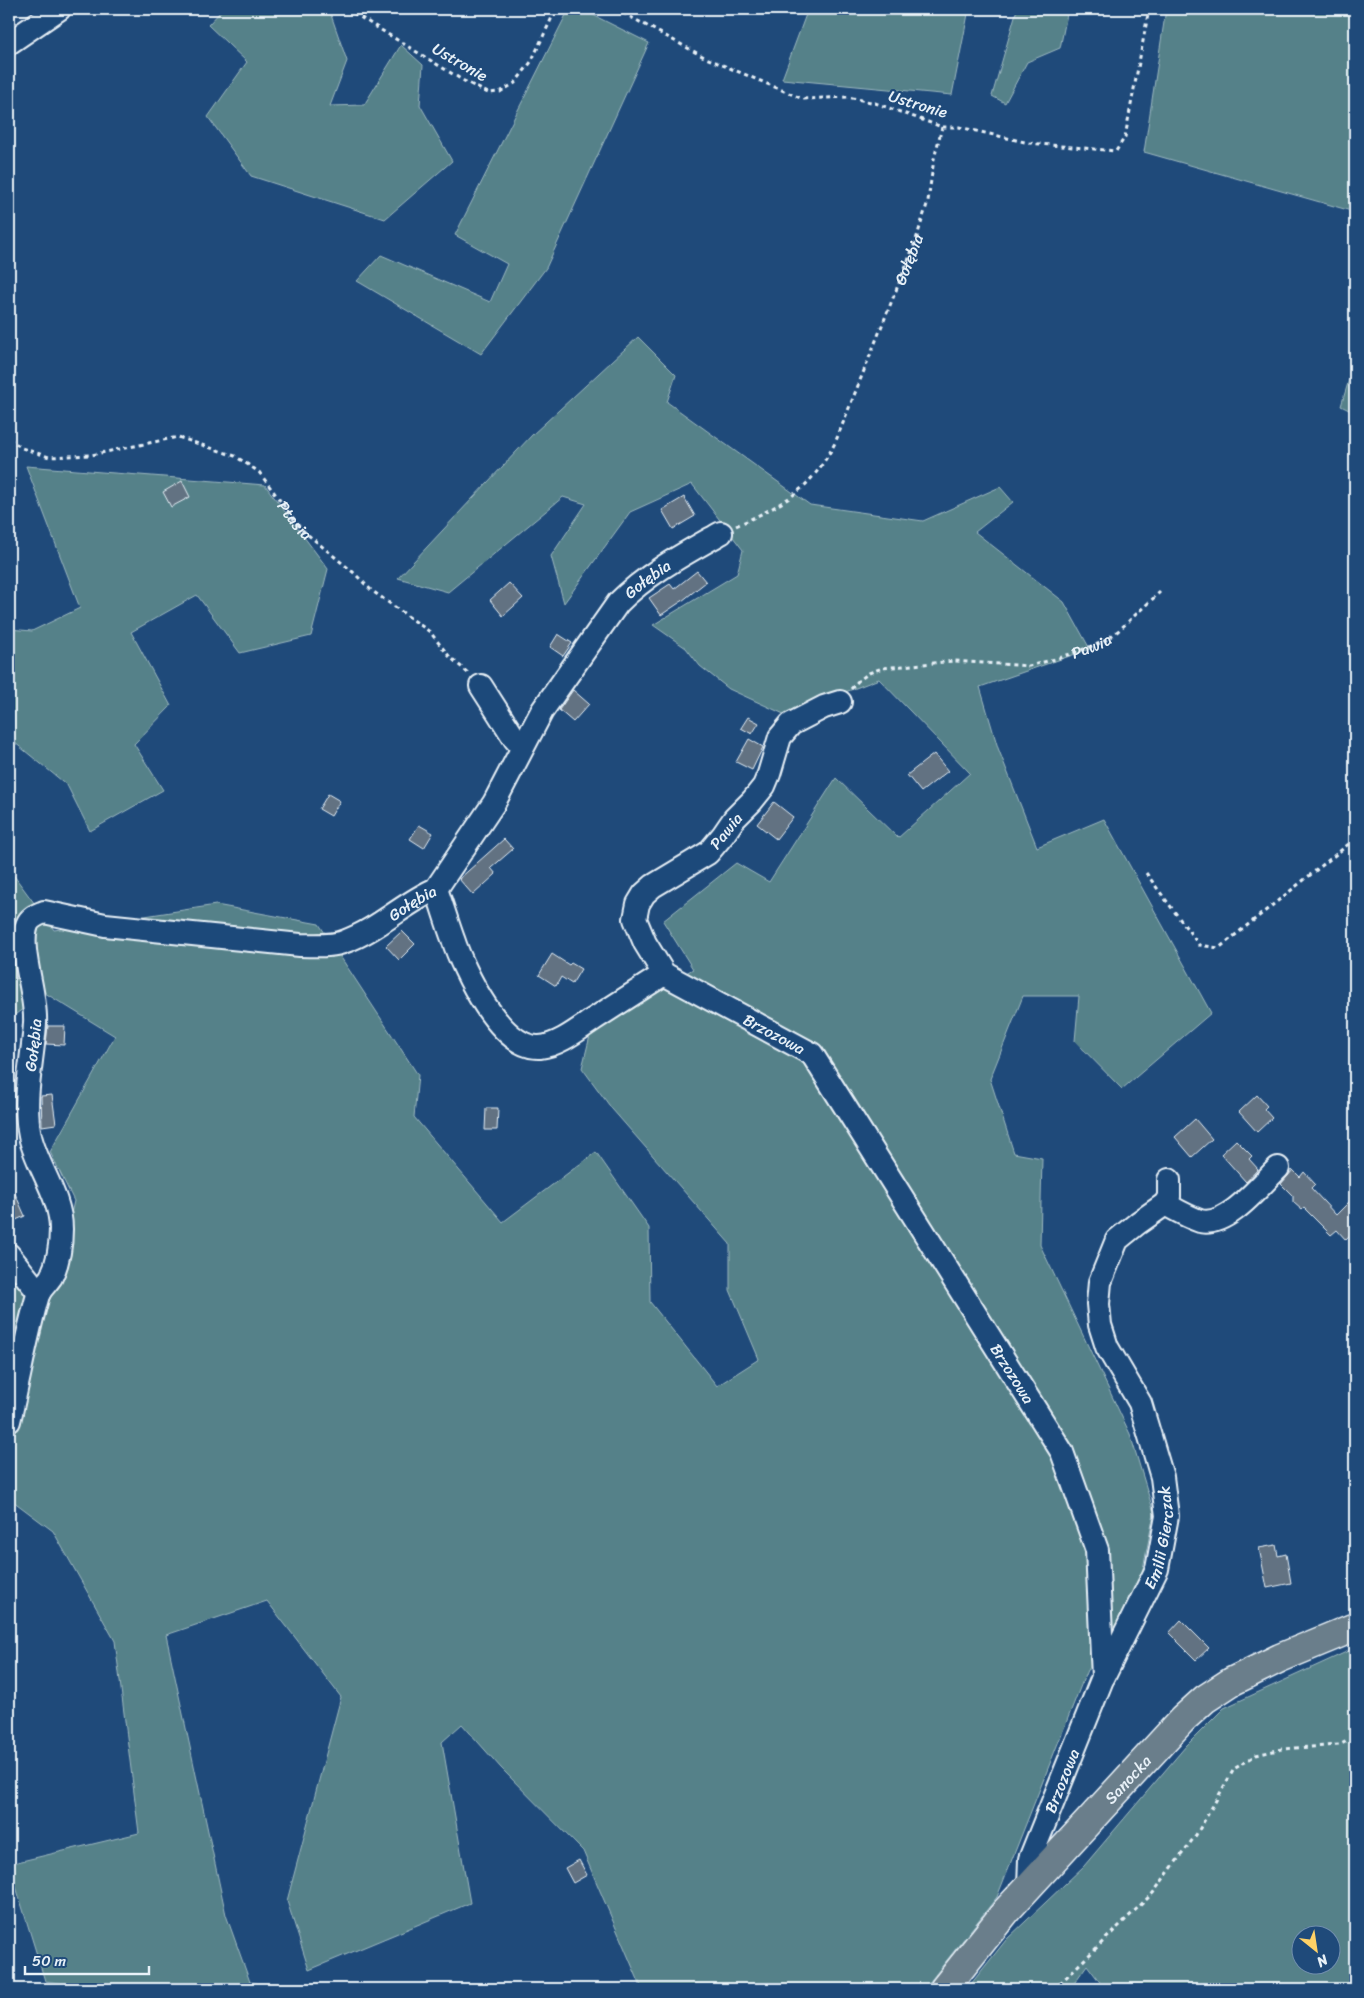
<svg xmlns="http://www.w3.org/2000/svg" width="1364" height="1998" font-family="Sriracha,sans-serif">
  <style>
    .green { fill: #548189; stroke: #9eb9c0; fill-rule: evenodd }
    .building { fill: #627282; stroke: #e8f1f8 }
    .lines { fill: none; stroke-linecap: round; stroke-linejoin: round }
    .minor-casing { stroke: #e8f1f8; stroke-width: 26 }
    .major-casing { stroke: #e8f1f8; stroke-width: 31 }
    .path { stroke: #e8f1f8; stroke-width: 3; stroke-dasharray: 4 4; stroke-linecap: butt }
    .minor { stroke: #1f4a7a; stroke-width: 22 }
    .major { stroke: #6b7e8b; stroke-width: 28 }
    .labels { text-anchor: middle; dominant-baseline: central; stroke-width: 4.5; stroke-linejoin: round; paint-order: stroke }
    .street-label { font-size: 16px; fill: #e8f1f8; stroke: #1f4a7a }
  </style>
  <rect width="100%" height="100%" fill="#1f4a7a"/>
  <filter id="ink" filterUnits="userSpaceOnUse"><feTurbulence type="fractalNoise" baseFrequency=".02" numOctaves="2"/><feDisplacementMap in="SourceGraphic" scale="10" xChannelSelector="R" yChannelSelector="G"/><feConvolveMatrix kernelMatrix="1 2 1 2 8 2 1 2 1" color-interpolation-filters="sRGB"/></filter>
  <g filter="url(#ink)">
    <g class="green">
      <polygon points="223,9 323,9 331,15 347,61 330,106 364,105 401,45 423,65 420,105 452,161 385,219 251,176 208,117 247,62 208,25"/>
      <polygon points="569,9 581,9 649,43 546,268 481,354 357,281 381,255 490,302 507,264 455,235"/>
      <polygon points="808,9 969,9 952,95 782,79"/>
      <polygon points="1017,9 1068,9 1060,48 1027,62 1005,103 992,96"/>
      <polygon points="1166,9 1355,9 1355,212 1144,152"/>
      <polygon points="638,337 676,375 667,402 810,505 923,521 1000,487 1013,502 975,532 1064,602 1090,649 980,687 998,748 1037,847 1104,819 1211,1013 1122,1089 1075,1041 1079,996 1023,996 990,1079 1014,1153 1042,1158 1040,1245 1130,1434 1154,1513 1137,1599 1108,1657 1087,1670 997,1897 924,1989 642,1989 583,1851 501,1768 462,1724 442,1742 470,1903 309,1970 287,1901 341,1697 267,1601 166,1635 226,1915 250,1982 288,1989 98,1989 45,1981 9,1864 139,1833 115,1641 53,1531 9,1498 9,1438 24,1392 61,1256 74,1201 50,1152 115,1036 45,993 9,1019 9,869 54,930 216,905 319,924 418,1075 414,1117 503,1222 596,1152 649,1228 650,1302 717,1386 759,1359 730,1290 730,1244 612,1109 582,1068 592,1028 693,969 663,921 736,863 769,882 836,778 898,838 970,773 879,679 786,715 729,689 700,666 686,648 653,625 737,574 743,550 692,484 630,512 564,603 551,556 586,504 563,497 448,592 398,578 532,435"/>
      <polygon points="1355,360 1355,413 1341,406"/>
      <polygon points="26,466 265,485 328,569 311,636 240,653 197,595 131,632 171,706 134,744 163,790 90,831 67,785 9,738 9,629 32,631 80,608"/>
      <polygon points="9,1261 26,1290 28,1301 9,1384"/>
      <path d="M1355,1648V1989H1105L1087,1965L1070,1989H967L1006,1940L1084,1866L1186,1746L1224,1708ZM1302,1936H1332V1966H1302Z"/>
    </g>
    <g class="building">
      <polygon points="182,481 190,497 171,507 163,492"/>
      <polygon points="684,497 695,516 673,529 662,510"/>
      <polygon points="697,571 706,582 682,601 661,615 649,598 670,584 674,589"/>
      <polygon points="509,583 523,598 503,616 490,600"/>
      <polygon points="558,634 572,643 563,656 550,647"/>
      <polygon points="573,690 589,704 573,722 559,710"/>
      <polygon points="748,717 759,723 752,734 741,728"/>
      <polygon points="749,739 763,747 752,770 736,762"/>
      <polygon points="934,754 948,771 921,792 907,775"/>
      <polygon points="328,794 340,801 331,816 319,809"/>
      <polygon points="774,802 793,817 776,839 757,824"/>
      <polygon points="419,825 433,833 424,848 410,839"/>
      <polygon points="504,839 513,849 491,868 496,874 473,895 459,879"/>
      <polygon points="402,931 415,944 399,960 386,946"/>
      <polygon points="552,954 569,965 571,963 581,969 572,984 561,977 556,986 539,975"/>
      <polygon points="48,1026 65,1026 64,1045 46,1044"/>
      <polygon points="52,1095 56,1124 42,1126 41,1096"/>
      <polygon points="1257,1095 1267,1106 1264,1109 1272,1118 1257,1132 1239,1112"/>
      <polygon points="486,1108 498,1108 497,1130 485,1130"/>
      <polygon points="1195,1119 1212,1139 1192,1157 1175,1137"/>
      <polygon points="1236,1140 1252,1156 1249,1159 1258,1169 1246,1182 1221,1154"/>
      <polygon points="1293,1170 1300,1177 1304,1172 1315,1184 1311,1188 1336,1215 1355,1196 1355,1231 1346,1240 1337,1230 1331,1235 1304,1208 1302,1210 1293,1202 1293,1196 1281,1184"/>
      <polygon points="9,1180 25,1216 9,1223"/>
      <polygon points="1276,1545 1278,1556 1286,1554 1291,1583 1267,1588 1259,1548"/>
      <polygon points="1181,1620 1209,1648 1196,1660 1169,1633"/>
      <polygon points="579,1860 587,1875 573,1883 565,1868"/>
    </g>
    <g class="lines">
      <g class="minor-casing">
        <g id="minor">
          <polyline points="9,43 59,9"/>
          <polyline points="481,686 515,739 522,747"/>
          <path id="s4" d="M840,702L824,707L791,724L780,737L769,774L764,786L752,801L734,819L723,835L708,853L653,886L644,894L638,904L635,919L645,943L664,974L812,1054L1062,1452L1097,1550L1103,1677L1030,1859L1029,1886"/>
          <path d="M436,889C442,905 447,923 453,939C463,970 501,1050 540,1047C560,1045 580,1028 597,1017C619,1003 642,988 664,974"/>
          <path d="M1165,1204C1176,1210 1188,1217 1200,1221C1227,1228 1261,1184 1278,1168"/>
          <polyline points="9,1255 39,1293"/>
          <path id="s5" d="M9,1421C19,1379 26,1336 38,1295C40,1289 47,1283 51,1277C58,1263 61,1244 61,1229C61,1196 37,1167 30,1136C22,1098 33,1060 35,1023C37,994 18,949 27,925C30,917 37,915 44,912L105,925L300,945C315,945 332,947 346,941C379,929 404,903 436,889L494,803L542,711L618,603C648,573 684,554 721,533"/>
          <path id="s6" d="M1104,1676L1157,1569L1167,1516L1162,1477L1140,1403L1107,1347L1100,1325L1098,1304L1100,1282L1117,1240L1138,1223L1165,1204L1169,1197V1180"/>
        </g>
      </g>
      <g class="major-casing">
        <g id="major">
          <path id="s7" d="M944,1989L1007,1910L1183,1719L1205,1699L1231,1682L1280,1658L1355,1627"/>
        </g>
      </g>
      <g class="path">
        <polyline points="347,9 464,81 488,93 500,92 515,83 531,62 556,9"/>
        <polyline points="616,9 706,58 803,99 848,97 875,103 942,127 959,127 1029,143 1116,151 1125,137 1149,9"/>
        <path id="s1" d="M9,439L22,448L49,457L91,455L178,437L235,456L259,472L301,529L353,572L371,590L430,632L449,656L468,673"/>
        <path id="s2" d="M736,526C785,503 809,492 835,443L915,243L928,201L934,159L942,127"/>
        <path id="s3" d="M851,689L858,681L869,673L882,668L954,661L1029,666L1059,658L1103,642L1118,631L1160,592"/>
        <polyline points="1146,873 1199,945 1219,948 1355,839"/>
        <polyline points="1054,1989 1153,1893 1196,1835 1234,1769 1256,1755 1282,1749 1339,1745 1355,1737"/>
      </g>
      <use href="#minor" class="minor"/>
      <use href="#major" class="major"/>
    </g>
  </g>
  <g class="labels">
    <g class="street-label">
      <text transform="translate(460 62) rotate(30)">Ustronie</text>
      <text transform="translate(918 104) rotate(17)">Ustronie</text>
      <text stroke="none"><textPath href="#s2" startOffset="330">Gołębia</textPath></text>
      <text stroke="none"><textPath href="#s1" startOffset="324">Ptasia</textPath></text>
      <text stroke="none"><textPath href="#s5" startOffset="1321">Gołębia</textPath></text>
      <text stroke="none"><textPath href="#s3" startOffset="251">Pawia</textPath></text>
      <text transform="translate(726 831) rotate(-51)">Pawia</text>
      <text stroke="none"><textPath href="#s5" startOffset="916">Gołębia</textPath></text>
      <text stroke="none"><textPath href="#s4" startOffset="501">Brzozowa</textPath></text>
      <text stroke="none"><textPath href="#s5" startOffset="391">Gołębia</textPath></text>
      <text stroke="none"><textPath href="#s4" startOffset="921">Brzozowa</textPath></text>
      <text stroke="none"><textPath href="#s6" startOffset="151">Emilii Gierczak</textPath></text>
      <text stroke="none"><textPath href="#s7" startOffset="279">Sanocka</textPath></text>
      <text transform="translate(1062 1781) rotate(-68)">Brzozowa</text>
    </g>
  </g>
  <rect width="1364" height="1998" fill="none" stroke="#1f4a7a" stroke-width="30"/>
  <rect x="15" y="15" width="1334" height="1968" fill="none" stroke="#e8f1f8" stroke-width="2" filter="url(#ink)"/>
  <g transform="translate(1316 1950) rotate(150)"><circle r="24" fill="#1f4a7a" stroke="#6f8dac"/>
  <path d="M0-4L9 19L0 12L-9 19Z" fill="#ffd166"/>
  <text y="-8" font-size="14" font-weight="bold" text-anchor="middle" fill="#e8f1f8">N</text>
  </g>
  <path d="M25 1966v8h124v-8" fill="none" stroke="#e8f1f8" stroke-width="2.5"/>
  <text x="32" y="1966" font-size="15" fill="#e8f1f8" stroke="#1f4a7a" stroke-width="4" paint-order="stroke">50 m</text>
</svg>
